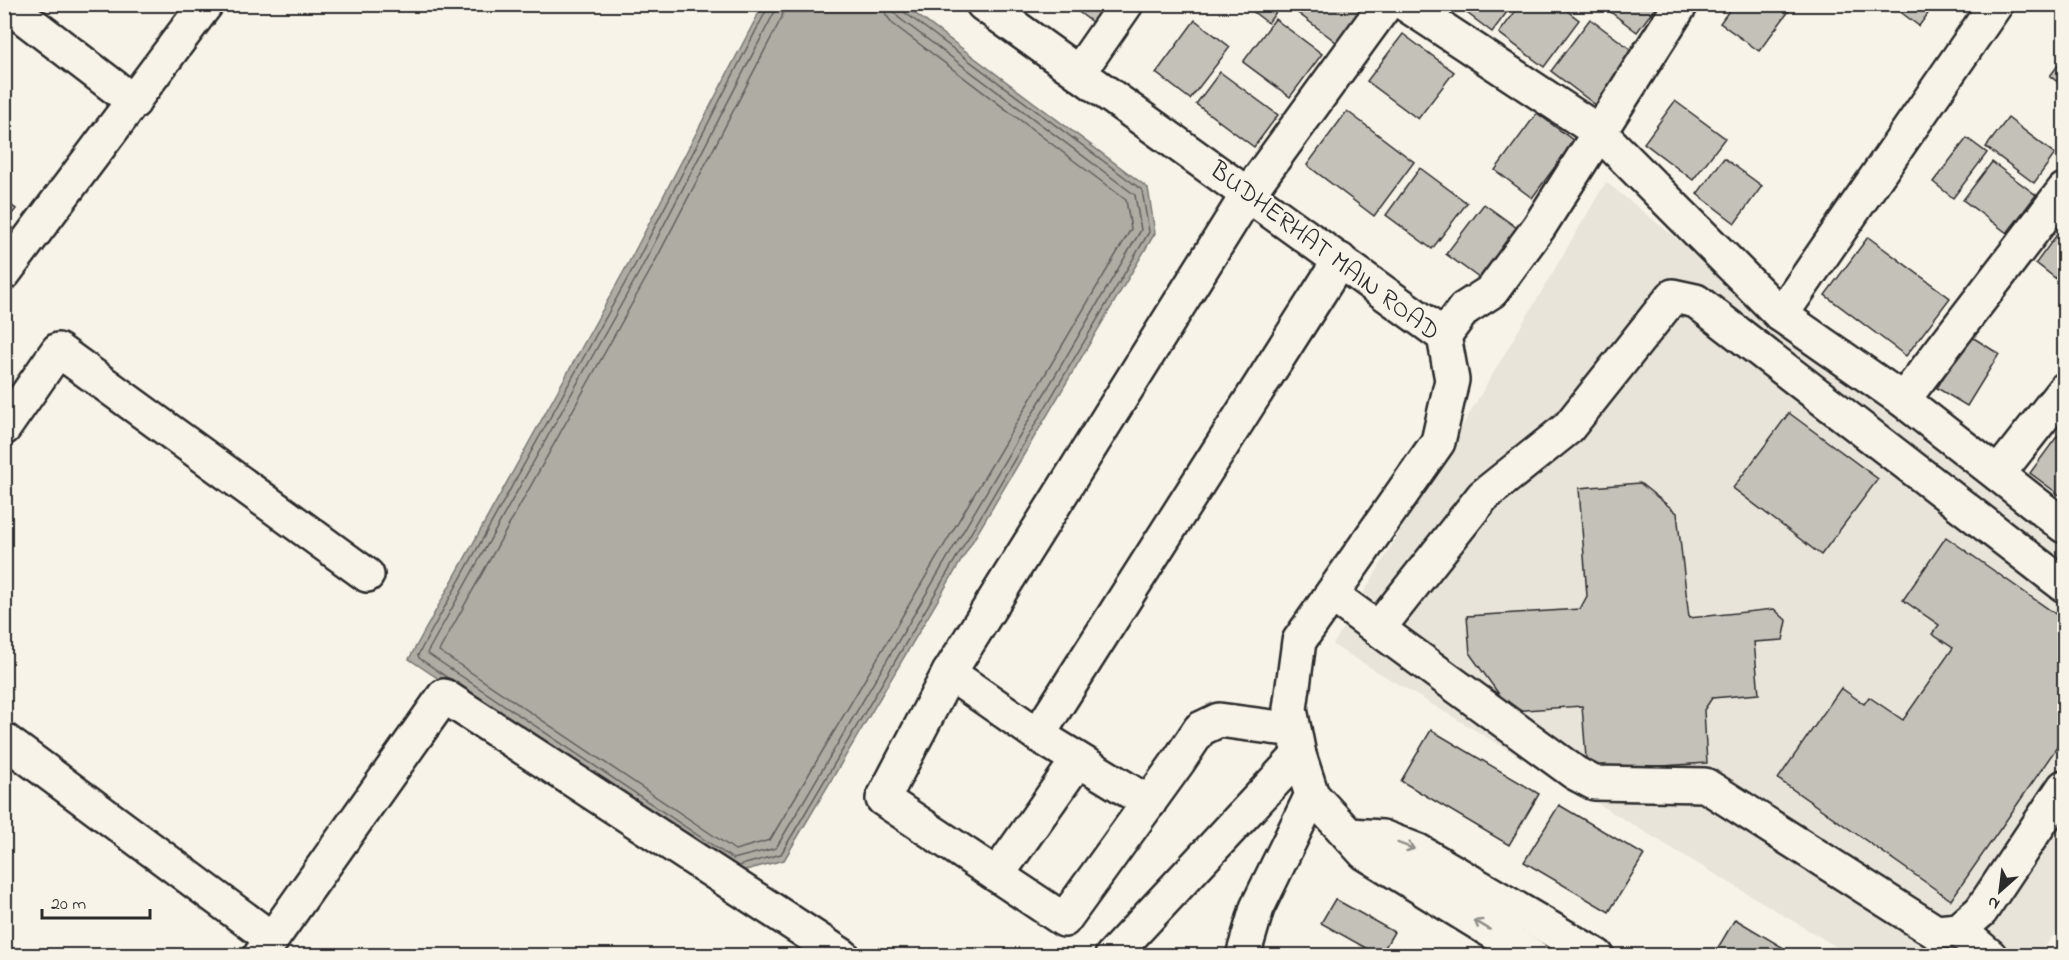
<svg xmlns="http://www.w3.org/2000/svg" width="2069" height="960" font-family="'Indie Flower',sans-serif">
  <style>
    .built { fill: #e8e4da }
    .water { fill: #afaca4; stroke: #7a7874; stroke-width: 1.5 }
    .lines { fill: none; stroke-linecap: round; stroke-linejoin: round }
    .shore { stroke: #605f5b; stroke-width: 1.5 }
    .building { fill: #c4c1b9; stroke: #2b2b2b; stroke-width: 1.5 }
    .minor-casing { stroke: #2b2b2b; stroke-width: 38 }
    .minor { stroke: #f7f3e8; stroke-width: 33 }
    .oneway { stroke: #918f8a }
    .labels { text-anchor: middle; dominant-baseline: central; stroke-width: 4.5; stroke-linejoin: round; paint-order: stroke }
    .street-label { font-size: 26px; fill: #2b2b2b; stroke: #f7f3e8 }
  </style>
  <rect width="100%" height="100%" fill="#f7f3e8"/>
  <filter id="ink" filterUnits="userSpaceOnUse"><feTurbulence type="fractalNoise" baseFrequency=".0167" numOctaves="2"/><feDisplacementMap in="SourceGraphic" scale="12" xChannelSelector="R" yChannelSelector="G"/><feConvolveMatrix kernelMatrix="1 2 1 2 8 2 1 2 1" color-interpolation-filters="sRGB"/></filter>
  <g filter="url(#ink)">
    <polygon class="built" points="1606,182 2064,549 2064,921 2039,955 1850,955 1333,645"/>
    <polygon class="water" points="763,5 904,5 1148,188 1155,233 784,860 730,874 409,659 629,262"/>
    <g class="lines">
      <g class="shore">
        <polyline points="776,4 774,13 641,269 427,653 733,859 776,848 1141,230 1135,195 899,18 894,12 893,4"/>
        <polyline points="785,4 782,17 649,273 439,651 735,850 770,840 1131,229 1126,200 893,24 886,15 884,4"/>
        <polyline points="451,680 419,658 418,655 635,265 767,9 768,4"/>
        <polyline points="738,866 781,854 1149,232 1142,190 904,12 901,4"/>
      </g>
    </g>
    <g class="building">
      <polygon points="1068,4 1112,4 1096,25"/>
      <polygon points="1243,4 1282,4 1268,23"/>
      <polygon points="1298,4 1377,4 1344,48 1294,10"/>
      <polygon points="1455,4 1513,4 1492,32"/>
      <polygon points="1521,4 1558,4 1579,20 1544,67 1499,33"/>
      <polygon points="1600,4 1658,4 1637,32"/>
      <polygon points="1734,4 1781,4 1789,11 1759,51 1720,23"/>
      <polygon points="1890,4 1935,4 1919,26"/>
      <polygon points="1275,19 1322,54 1290,97 1243,62"/>
      <polygon points="1590,19 1637,54 1597,106 1551,71"/>
      <polygon points="1195,20 1230,47 1190,99 1156,73"/>
      <polygon points="1403,34 1454,72 1418,119 1367,81"/>
      <polygon points="2064,57 2064,87 2050,76"/>
      <polygon points="1220,72 1278,115 1254,147 1196,104"/>
      <polygon points="1675,101 1725,138 1693,180 1644,143"/>
      <polygon points="1347,111 1414,162 1374,216 1307,165"/>
      <polygon points="1537,113 1574,141 1532,198 1495,170"/>
      <polygon points="2008,118 2055,154 2034,183 1986,147"/>
      <polygon points="1967,138 1987,153 1953,198 1933,182"/>
      <polygon points="1724,158 1762,186 1735,223 1697,194"/>
      <polygon points="1992,162 2036,195 2007,233 1963,200"/>
      <polygon points="1420,168 1467,203 1432,249 1386,215"/>
      <polygon points="4,200 16,209 4,224"/>
      <polygon points="1484,204 1517,228 1479,278 1446,254"/>
      <polygon points="2064,225 2064,285 2036,263"/>
      <polygon points="1868,237 1950,298 1906,356 1825,295"/>
      <polygon points="1969,335 1999,354 1967,406 1937,388"/>
      <polygon points="1789,413 1878,479 1821,555 1733,488"/>
      <polygon points="2064,427 2064,492 2061,496 2030,473"/>
      <polygon points="1640,483 1677,513 1689,618 1774,609 1787,621 1783,640 1754,642 1759,694 1712,698 1704,710 1707,763 1587,771 1582,706 1511,711 1470,654 1467,616 1580,609 1587,596 1579,488"/>
      <polygon points="1946,537 2064,620 2064,737 1951,900 1778,779 1841,688 1864,704 1869,697 1903,720 1953,648 1932,634 1939,625 1903,600"/>
      <polygon points="1431,730 1539,794 1509,845 1401,781"/>
      <polygon points="1559,805 1644,855 1609,912 1524,862"/>
      <polygon points="1335,899 1394,932 1380,956 1321,923"/>
      <polygon points="1735,919 1797,956 1713,956"/>
    </g>
    <g class="lines">
      <g class="minor-casing">
        <g id="minor">
          <polyline points="6,4 134,102"/>
          <polyline points="983,4 1444,336 1452,380 1438,442 1299,641 1290,709 1299,755 1312,795 1365,853 1532,956"/>
          <polyline points="1405,4 1599,132 1781,315 1903,400 2064,526"/>
          <polyline points="1079,72 1126,4"/>
          <polyline points="4,273 206,4"/>
          <polyline points="1781,315 1996,4"/>
          <polyline points="1444,336 1464,309 1492,291 1539,227 1681,4"/>
          <polyline points="1903,400 2064,190"/>
          <polyline points="4,428 58,350 367,575"/>
          <polyline points="1998,474 2064,390"/>
          <polyline points="1332,595 1575,773 1594,783 1705,785 1936,932 1959,930 1981,911 2064,787"/>
          <polyline points="1378,629 1483,496 1568,428 1673,296 1696,301 2064,585"/>
          <polyline points="949,673 1038,735 1149,803"/>
          <polyline points="1294,730 1219,720 1200,729 1178,762 1064,920 883,799 949,673 1248,194 1386,4"/>
          <polyline points="1038,735 1340,260"/>
          <polyline points="4,740 272,939"/>
          <polyline points="1349,835 1382,837 1418,851 1597,956"/>
          <polyline points="997,875 1078,760"/>
          <polyline points="1959,930 1990,956"/>
          <polyline points="260,956 444,696 843,956"/>
          <polyline points="1112,956 1299,755"/>
          <polyline points="1243,956 1257,908 1312,795"/>
        </g>
      </g>
      <use href="#minor" class="minor"/>
    </g>
    <defs><path id="oneway-shaft" d="M-6 0H5M1.5-3L5.5 0L1.5 3" fill="none" stroke-width="1.6" stroke-linecap="round" stroke-linejoin="round" transform="scale(1.5)"/></defs>
    <g class="oneway">
      <use href="#oneway-shaft" transform="translate(1406 846) rotate(20)"/>
      <use href="#oneway-shaft" transform="translate(1482 925) rotate(-149)"/>
    </g>
  </g>
  <g class="labels">
    <g class="street-label">
      <text transform="translate(1324 252) rotate(37)">BUDHERHAT MAIN ROAD</text>
    </g>
  </g>
  <rect width="2069" height="960" fill="none" stroke="#f7f3e8" stroke-width="24"/>
  <rect x="12" y="12" width="2045" height="936" fill="none" stroke="#2b2b2b" stroke-width="2" filter="url(#ink)"/>
  <g transform="translate(2000 891) rotate(208)" stroke="#f7f3e8" stroke-width="4.5" paint-order="stroke">
  <path d="M0-4.5L10 22L0 15L-10 22Z" fill="#2b2b2b"/>
  <text y="-9" font-size="16" font-weight="bold" text-anchor="middle" fill="#2b2b2b">N</text>
  </g>
  <path d="M42 909v9h108v-9" fill="none" stroke="#2b2b2b" stroke-width="3"/>
  <text x="51" y="909" font-size="18" fill="#2b2b2b" stroke="#f7f3e8" stroke-width="4.5" paint-order="stroke">20 m</text>
</svg>
